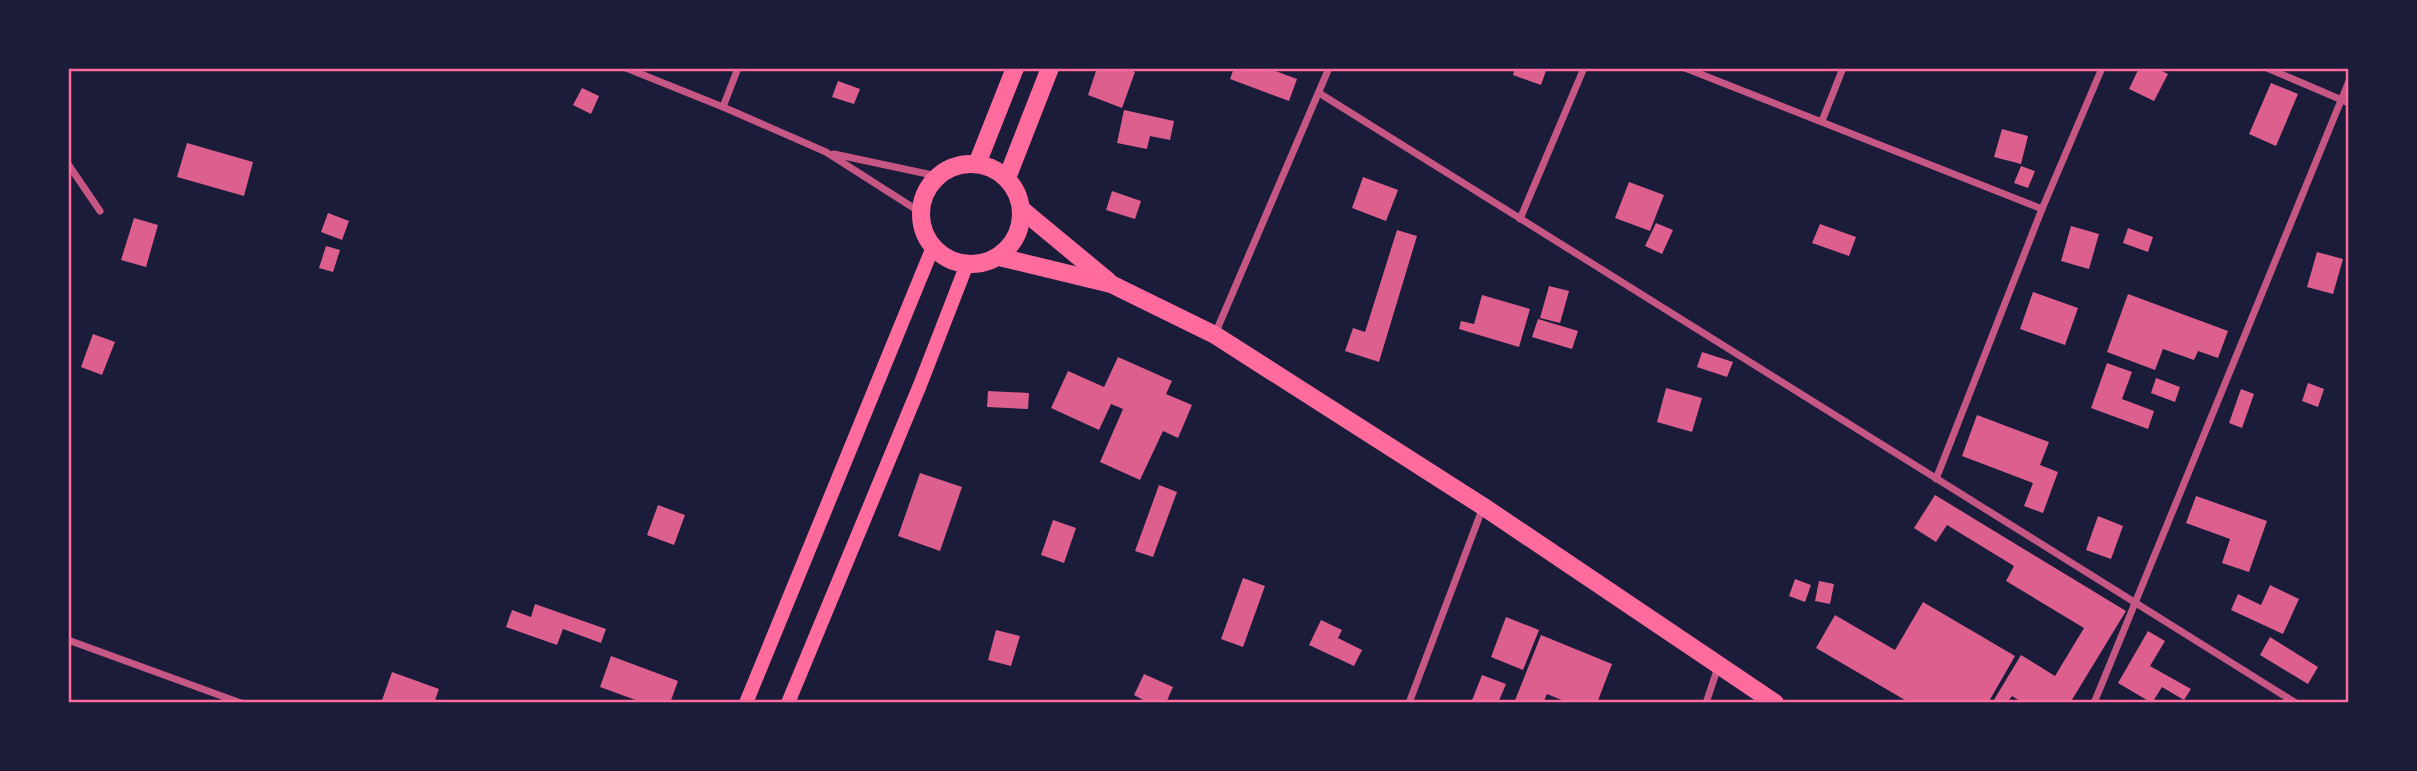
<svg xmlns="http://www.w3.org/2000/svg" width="2417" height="771" font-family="'Noto Serif',serif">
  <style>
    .building { fill: #dd5f8e }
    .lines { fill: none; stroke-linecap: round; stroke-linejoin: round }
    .minor { stroke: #c65784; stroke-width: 7 }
    .secondary { stroke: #ff6b9d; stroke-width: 14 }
    .primary { stroke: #ff6b9d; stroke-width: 18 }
    .neatline { fill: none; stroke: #ff6b9d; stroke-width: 2.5 }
  </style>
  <rect width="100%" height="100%" fill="#1b1b3a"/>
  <g class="building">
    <polygon points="1097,68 1126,68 1135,72 1122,108 1088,95"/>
    <polygon points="1234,68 1267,68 1297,79 1289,101 1230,79"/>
    <polygon points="1515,68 1547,68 1541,85 1513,75"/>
    <polygon points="2139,68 2156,68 2168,74 2154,101 2129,89"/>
    <polygon points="838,81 860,89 854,104 832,97"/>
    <polygon points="2271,83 2298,94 2276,146 2249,134"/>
    <polygon points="582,88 599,96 591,114 573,105"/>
    <polygon points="1124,110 1174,121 1170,140 1150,136 1147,149 1117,143"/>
    <polygon points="2002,129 2028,136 2021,164 1994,157"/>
    <polygon points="187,143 253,162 244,196 177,177"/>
    <polygon points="2021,166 2035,171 2028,188 2014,183"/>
    <polygon points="1363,177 1398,190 1386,221 1352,208"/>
    <polygon points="1629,182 1664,195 1650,231 1615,218"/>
    <polygon points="1112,191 1141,201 1135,219 1106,210"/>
    <polygon points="328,213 349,221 342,240 321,232"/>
    <polygon points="134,218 158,225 146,267 121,260"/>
    <polygon points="1656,223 1673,230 1662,254 1645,246"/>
    <polygon points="1820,224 1856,237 1849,256 1812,243"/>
    <polygon points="2071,226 2099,234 2089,269 2061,261"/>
    <polygon points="2128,228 2153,237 2148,252 2123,243"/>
    <polygon points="1397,230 1417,236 1379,362 1345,351 1353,328 1365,332"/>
    <polygon points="326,246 340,250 333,272 319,268"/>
    <polygon points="2317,252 2343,259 2333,294 2307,287"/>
    <polygon points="1549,286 1569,291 1560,323 1540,318"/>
    <polygon points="2033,292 2078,308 2065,345 2020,329"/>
    <polygon points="2128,294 2228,331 2218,358 2198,351 2194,360 2163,349 2155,370 2107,352"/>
    <polygon points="1482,295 1530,309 1519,347 1459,329 1461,321 1474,324"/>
    <polygon points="1538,319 1578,331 1572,349 1532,337"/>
    <polygon points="93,334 115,342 102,375 81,367"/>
    <polygon points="1702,352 1733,362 1727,377 1697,367"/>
    <polygon points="1118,357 1172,381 1166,394 1192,405 1178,438 1163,431 1140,480 1100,462 1123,409 1111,404 1099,430 1051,408 1068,371 1104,387"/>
    <polygon points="2107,363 2132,372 2122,399 2154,411 2148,429 2091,408"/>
    <polygon points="2156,378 2180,387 2175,402 2151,393"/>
    <polygon points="2308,383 2324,389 2318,407 2302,401"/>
    <polygon points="1666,388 1702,398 1692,432 1657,422"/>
    <polygon points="2241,389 2254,394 2242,428 2229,423"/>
    <polygon points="988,391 1029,393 1028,409 987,407"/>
    <polygon points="1977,415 2049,442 2040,465 2058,472 2043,513 2024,506 2033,483 1962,456"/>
    <polygon points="920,473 962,487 940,551 898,536"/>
    <polygon points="1159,485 1177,492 1153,557 1135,551"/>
    <polygon points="1935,495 2126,611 2070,703 2023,703 2012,696 2007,703 1992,703 2021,655 2055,676 2084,628 2006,581 2014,566 1947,525 1936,542 1914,528"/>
    <polygon points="2196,496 2267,521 2249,572 2222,563 2230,539 2186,523"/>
    <polygon points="658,505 685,515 674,545 647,535"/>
    <polygon points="2098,516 2123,526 2111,559 2086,550"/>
    <polygon points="1053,520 1076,528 1064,563 1041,555"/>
    <polygon points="1243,578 1265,586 1243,647 1221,639"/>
    <polygon points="1795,579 1811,585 1805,602 1789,596"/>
    <polygon points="1819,581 1834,584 1830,604 1815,601"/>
    <polygon points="2270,585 2299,599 2283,634 2231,610 2238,594 2261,605"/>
    <polygon points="1923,602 2015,656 1988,703 1910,703 1816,648 1835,615 1895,650"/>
    <polygon points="535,604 606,629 601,643 563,629 557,645 506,627 512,610 531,617"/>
    <polygon points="1506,617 1539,630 1523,670 1491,657"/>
    <polygon points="1321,620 1342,630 1338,638 1362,650 1354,666 1309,645"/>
    <polygon points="996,630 1020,636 1011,666 988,660"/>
    <polygon points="2148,631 2165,641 2150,666 2191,689 2184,700 2162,687 2152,703 2118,683"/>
    <polygon points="1541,635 1612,664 1597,703 1569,703 1547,694 1543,703 1514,703"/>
    <polygon points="2270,637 2318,667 2308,684 2260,655"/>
    <polygon points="611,656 678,681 670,703 644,703 600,687"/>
    <polygon points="392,672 439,689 434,703 381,703"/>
    <polygon points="1144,674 1173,687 1166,703 1149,703 1134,695"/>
    <polygon points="1482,675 1506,684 1498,703 1471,703"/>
  </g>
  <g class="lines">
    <g class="minor">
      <polyline points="626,68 723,107 826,152 920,212"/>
      <polyline points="1685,68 2042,209"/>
      <polyline points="2267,68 2349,103"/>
      <polyline points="1319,93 2296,703"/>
      <polyline points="723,107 738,68"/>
      <polyline points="1822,121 1843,68"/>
      <polyline points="834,154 937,176"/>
      <polyline points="68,164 100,211"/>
      <polyline points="1520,219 1584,68"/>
      <polyline points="1215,334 1329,68"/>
      <polyline points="1936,479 2042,209 2102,68"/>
      <polyline points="68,640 241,703"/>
      <polyline points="1409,703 1483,507"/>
      <polyline points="1706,703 1718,667"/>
      <polyline points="2094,703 2349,81"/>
    </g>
    <g class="secondary">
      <polyline points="746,703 933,247"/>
      <polyline points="788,703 920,385 967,264"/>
    </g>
    <g class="primary">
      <circle cx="971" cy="214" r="50"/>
      <polyline points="977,164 1015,68"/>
      <polyline points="1007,178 1050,68"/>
      <polyline points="1021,209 1108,281"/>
      <polyline points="999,257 1111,284 1215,335 1484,507 1775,703"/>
    </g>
  </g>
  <rect width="2417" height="771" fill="none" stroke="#1b1b3a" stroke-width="140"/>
  <rect x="70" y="70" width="2277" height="631" class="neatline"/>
</svg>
